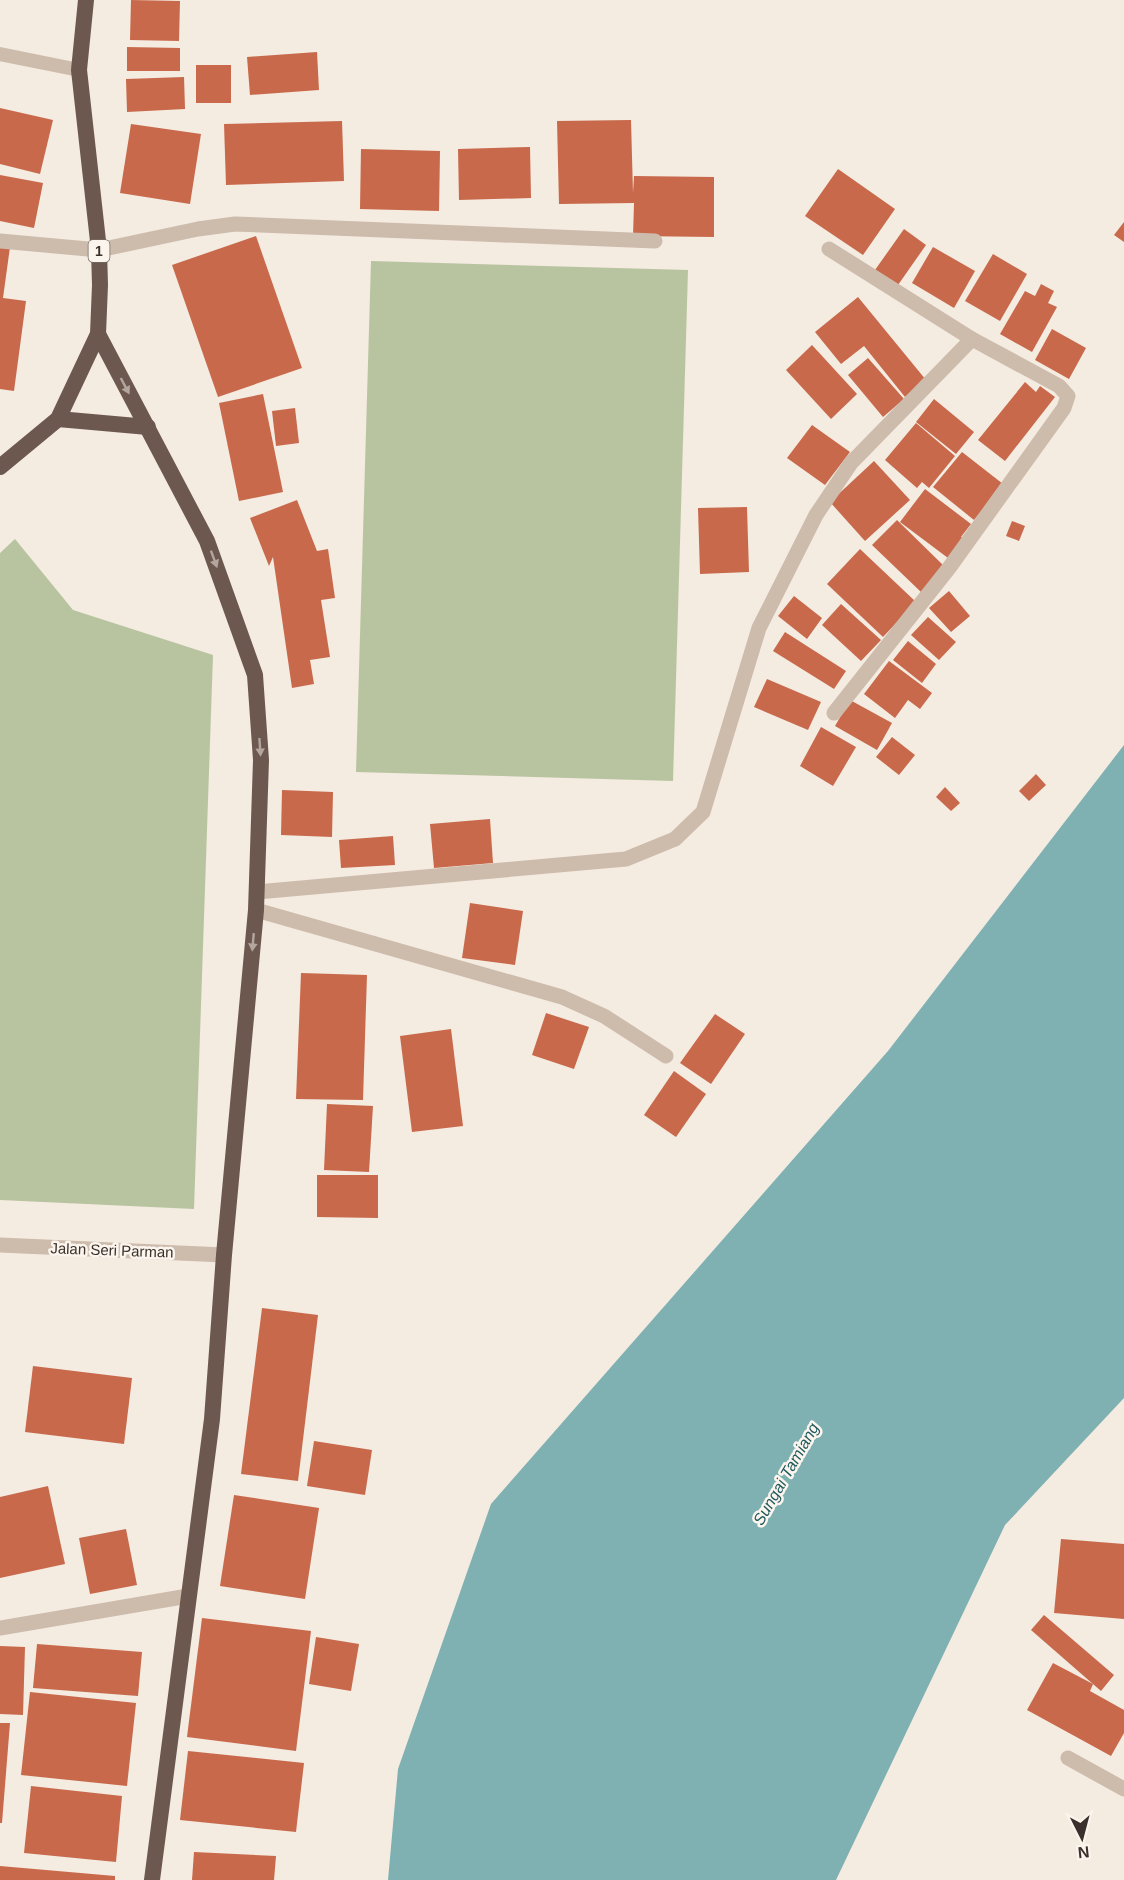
<svg xmlns="http://www.w3.org/2000/svg" width="1124" height="1880" font-family="Arial,sans-serif">
  <style>
    .green { fill: #b8c4a0 }
    .water { fill: #7fb0b2 }
    .building { fill: #c8694b }
    .lines { fill: none; stroke-linecap: round; stroke-linejoin: round }
    .service { stroke: #cdbbac; stroke-width: 14 }
    .minor { stroke: #cdbbac; stroke-width: 15 }
    .tertiary { stroke: #cdbbac; stroke-width: 15 }
    .trunk { stroke: #6c584f; stroke-width: 16 }
    .oneway { fill: #b4a69e }
    .labels { text-anchor: middle; dominant-baseline: central; stroke-width: 5; stroke-linejoin: round; paint-order: stroke }
    .shield { fill: #fbf5ee; stroke: #756b66; stroke-width: 1.5 }
    .shield-label { font-size: 14px; font-weight: bold; fill: #3b302b }
    .street-label { font-size: 15px; fill: #3b302b; stroke: #fbf5ee }
    .water-label { font-size: 16px; font-style: italic; fill: #1f5a5e; stroke: #fbf5ee }
  </style>
  <rect width="100%" height="100%" fill="#f4ebe1"/>
  <g class="green">
    <polygon points="371,261 688,270 673,781 356,772"/>
    <polygon points="15,539 73,610 213,655 194,1209 0,1200 0,553"/>
  </g>
  <polygon class="water" points="1124,745 1124,1398 1005,1525 836,1880 388,1880 398,1769 491,1504 888,1051"/>
  <g class="building">
    <polygon points="131,0 180,1 179,41 130,40"/>
    <polygon points="127,47 180,48 180,71 127,71"/>
    <polygon points="317,52 319,90 250,95 247,57"/>
    <rect x="196" y="65" width="35" height="38"/>
    <polygon points="184,77 185,109 127,112 126,79"/>
    <polygon points="0,108 53,120 40,174 0,164"/>
    <polygon points="631,120 633,193 634,176 714,177 714,237 633,236 634,203 559,204 557,121"/>
    <polygon points="342,121 344,181 226,185 224,124"/>
    <polygon points="131,124 201,134 190,204 120,193"/>
    <polygon points="530,147 531,198 459,200 458,149"/>
    <polygon points="361,149 440,151 439,211 360,209"/>
    <polygon points="838,169 895,209 863,255 805,216"/>
    <polygon points="0,175 43,183 34,228 0,221"/>
    <polygon points="1124,222 1124,242 1114,235"/>
    <polygon points="904,229 926,245 898,285 875,270"/>
    <polygon points="256,236 302,368 218,397 172,265"/>
    <polygon points="0,246 10,247 3,298 26,301 14,391 0,389"/>
    <polygon points="933,247 975,271 954,308 912,283"/>
    <polygon points="993,254 1027,274 1000,321 965,301"/>
    <polygon points="1041,284 1054,291 1048,303 1057,307 1032,352 1000,334 1025,291 1035,296"/>
    <polygon points="858,297 926,380 905,397 864,346 841,364 815,332"/>
    <polygon points="1052,329 1086,348 1069,379 1035,360"/>
    <polygon points="812,345 857,394 831,419 786,370"/>
    <polygon points="868,358 904,399 883,417 848,375"/>
    <polygon points="1025,382 1036,392 1040,386 1055,397 1005,461 978,440"/>
    <polygon points="263,394 283,492 239,501 219,403"/>
    <polygon points="934,399 974,432 956,454 916,422"/>
    <polygon points="295,408 299,443 276,446 272,411"/>
    <polygon points="916,423 955,456 929,488 922,482 917,488 885,460"/>
    <polygon points="812,425 850,452 825,485 787,458"/>
    <polygon points="962,452 1003,484 974,520 933,487"/>
    <polygon points="874,461 910,500 865,541 830,502"/>
    <polygon points="925,489 971,524 961,537 968,542 952,561 900,522"/>
    <polygon points="297,500 317,551 328,549 335,598 321,600 330,657 310,660 314,684 292,688 273,557 269,566 250,518"/>
    <polygon points="747,507 749,572 700,574 698,508"/>
    <polygon points="897,520 945,567 921,592 872,545"/>
    <polygon points="1012,521 1025,526 1019,541 1006,536"/>
    <polygon points="860,549 916,602 883,637 827,584"/>
    <polygon points="949,591 970,616 951,632 929,608"/>
    <polygon points="794,596 822,618 807,639 778,616"/>
    <polygon points="841,604 881,640 861,661 822,625"/>
    <polygon points="928,617 956,642 939,660 911,635"/>
    <polygon points="785,632 846,671 834,689 773,651"/>
    <polygon points="908,641 936,664 922,683 893,660"/>
    <polygon points="889,661 932,693 920,709 908,700 895,718 864,694"/>
    <polygon points="767,679 821,702 808,730 754,707"/>
    <polygon points="850,700 892,723 877,750 835,726"/>
    <polygon points="821,727 856,747 833,786 800,766"/>
    <polygon points="892,737 915,755 899,775 876,757"/>
    <polygon points="1036,774 1046,785 1029,801 1019,791"/>
    <polygon points="945,787 960,803 951,811 936,797"/>
    <polygon points="282,790 333,792 332,837 281,835"/>
    <polygon points="490,819 493,863 434,868 430,824"/>
    <polygon points="393,836 395,865 341,868 339,840"/>
    <polygon points="470,903 523,911 515,965 462,958"/>
    <polygon points="301,973 367,975 363,1100 296,1099"/>
    <polygon points="546,1013 589,1027 574,1069 532,1055"/>
    <polygon points="715,1014 745,1034 711,1084 680,1063"/>
    <polygon points="451,1029 463,1126 412,1132 400,1036"/>
    <polygon points="674,1071 706,1094 676,1137 644,1115"/>
    <polygon points="327,1104 373,1106 369,1172 324,1170"/>
    <polygon points="317,1175 378,1175 378,1218 317,1217"/>
    <polygon points="262,1308 318,1315 298,1481 241,1474"/>
    <polygon points="33,1366 132,1378 124,1444 25,1432"/>
    <polygon points="314,1441 372,1450 365,1495 307,1486"/>
    <polygon points="48,1486 65,1564 0,1578 0,1497"/>
    <polygon points="234,1495 319,1508 305,1599 220,1586"/>
    <polygon points="126,1529 137,1585 90,1594 79,1538"/>
    <polygon points="1061,1539 1124,1544 1124,1619 1054,1613"/>
    <polygon points="1044,1615 1114,1675 1101,1691 1031,1630"/>
    <polygon points="202,1618 311,1631 296,1751 187,1737"/>
    <polygon points="316,1637 359,1644 351,1691 309,1684"/>
    <polygon points="37,1644 142,1652 138,1696 33,1688"/>
    <polygon points="0,1646 25,1647 23,1715 0,1714"/>
    <polygon points="1053,1663 1093,1684 1090,1691 1124,1710 1124,1733 1111,1756 1027,1710"/>
    <polygon points="30,1692 136,1703 127,1786 21,1775"/>
    <polygon points="0,1723 10,1723 2,1823 0,1823"/>
    <polygon points="188,1751 304,1763 296,1832 180,1820"/>
    <polygon points="31,1786 122,1796 116,1862 24,1853"/>
    <polygon points="194,1852 276,1856 274,1880 192,1880"/>
    <polygon points="0,1866 115,1876 115,1880 0,1880"/>
  </g>
  <g class="lines">
    <polyline class="service" points="0,54 79,70"/>
    <g class="minor">
      <polyline points="0,241 99,250 198,229 235,224 655,241"/>
      <polyline points="829,249 972,339 1059,386 1068,396 1064,408 949,568 834,713"/>
      <polyline points="257,892 626,859 675,839 703,812 759,628 816,515 851,463 972,339"/>
      <polyline points="256,910 562,997 604,1016 666,1056"/>
      <polyline points="0,1245 224,1255"/>
      <polyline points="1068,1758 1124,1789"/>
    </g>
    <polyline class="tertiary" points="0,1628 188,1596"/>
    <g class="trunk">
      <polyline points="98,334 207,541 255,675 261,760 256,910 224,1255 212,1419 152,1880"/>
      <polyline points="58,419 148,427"/>
      <polyline points="0,467 58,419 98,334 100,285 99,250 79,70 86,0"/>
    </g>
  </g>
  <defs><path id="oneway-solid" d="M-6-.8H1V-3.2L6.5 0L1 3.2V.8H-6Z" transform="scale(1.5)"/></defs>
  <g class="oneway">
    <use href="#oneway-solid" transform="translate(125 386) rotate(62)"/>
    <use href="#oneway-solid" transform="translate(214 559) rotate(70)"/>
    <use href="#oneway-solid" transform="translate(260 747) rotate(86)"/>
    <use href="#oneway-solid" transform="translate(253 942) rotate(95)"/>
  </g>
  <g class="labels">
    <rect class="shield" x="88.5" y="240" width="21" height="22" rx="4.5"/>
    <g class="shield-label">
      <text x="99" y="251">1</text>
    </g>
    <g class="street-label">
      <text transform="translate(112 1250) rotate(2)">Jalan Seri Parman</text>
    </g>
    <g class="water-label">
      <text transform="translate(786 1474) rotate(-60)">Sungai Tamiang</text>
    </g>
  </g>
  <g transform="translate(1082 1838) rotate(174)" stroke="#fbf5ee" stroke-width="4.5" paint-order="stroke">
  <path d="M0-4.5L10 22L0 15L-10 22Z" fill="#3b302b"/>
  <text y="-9" font-size="16" font-weight="bold" text-anchor="middle" fill="#3b302b">N</text>
  </g>
</svg>
